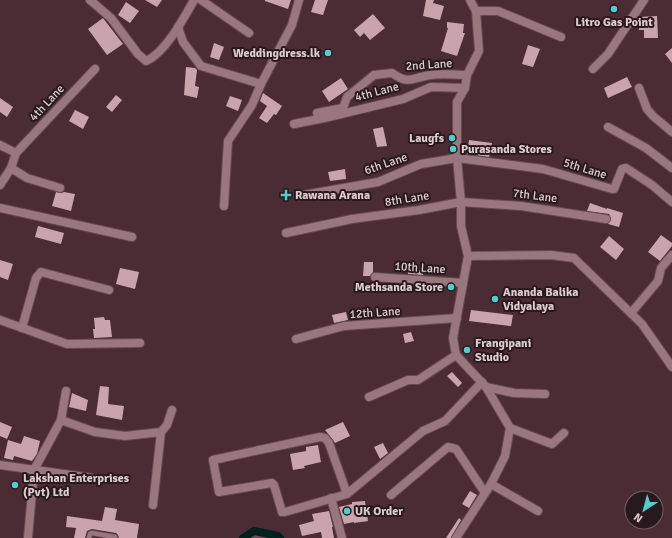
<svg xmlns="http://www.w3.org/2000/svg" width="672" height="538" font-family="Signika,sans-serif">
  <style>
    .green { fill: #7d4855 }
    .lines { fill: none; stroke-linecap: round; stroke-linejoin: round }
    .canal { stroke: #001f1f; stroke-width: 8 }
    .building { fill: #caa4ac }
    .lane-casing { stroke: #654b51; stroke-width: 6 }
    .street-casing { stroke: #654b51; stroke-width: 10 }
    .lane { stroke: #9a767e; stroke-width: 4.5 }
    .street { stroke: #9a767e; stroke-width: 8 }
    .poi-dot { fill: #52cdcd; stroke: #27191d; stroke-width: 1.5 }
    .labels { text-anchor: middle; dominant-baseline: central; stroke-width: 4; stroke-linejoin: round; paint-order: stroke }
    .poi-label { font-size: 12px; font-weight: bold; fill: #e0cbcf; stroke: #27191d; text-anchor: start }
    .street-label { font-size: 12px; fill: #e0cbcf; stroke: #27191d }
  </style>
  <rect width="100%" height="100%" fill="#4b2c34"/>
  <polygon class="green" points="254,531 278,536 280,538 243,538"/>
  <g class="lines">
    <polyline class="canal" points="243,538 254,531 278,536 280,538"/>
  </g>
  <g class="building">
    <polygon points="145,0 162,0 157,7"/>
    <polygon points="265,0 291,0 288,9 265,1"/>
    <polygon points="315,0 328,0 323,15 311,12"/>
    <polygon points="426,0 434,0 433,3 444,6 440,20 423,16"/>
    <polygon points="126,2 139,11 130,23 118,15"/>
    <polygon points="373,14 385,28 370,40 364,33 360,37 354,30"/>
    <polygon points="657,16 658,38 644,38 644,30 639,30 639,17"/>
    <polygon points="103,18 123,44 107,55 88,29"/>
    <polygon points="447,22 464,24 463,33 465,33 457,56 441,51 448,28 447,28"/>
    <polygon points="214,43 224,47 219,60 210,57"/>
    <polygon points="528,45 540,49 533,67 522,64"/>
    <polygon points="672,48 672,63 665,54"/>
    <polygon points="186,67 195,68 197,70 195,86 199,87 197,98 184,95"/>
    <polygon points="627,77 632,87 608,98 604,88"/>
    <polygon points="341,78 348,89 329,102 322,91"/>
    <polygon points="263,93 282,106 276,115 274,114 267,123 259,118 267,106 260,101"/>
    <polygon points="116,95 122,100 112,112 106,107"/>
    <polygon points="230,96 242,100 238,111 226,106"/>
    <polygon points="0,98 13,107 7,117 0,112"/>
    <polygon points="75,110 89,117 83,129 69,121"/>
    <polygon points="383,127 387,146 377,147 373,129"/>
    <polygon points="469,140 492,143 489,157 467,154"/>
    <polygon points="345,169 346,179 330,181 328,172"/>
    <polygon points="56,192 61,193 64,192 75,194 71,211 52,206"/>
    <polygon points="590,203 607,209 607,208 623,213 619,227 608,224 611,219 609,214 587,211"/>
    <polygon points="38,226 64,233 61,244 35,237"/>
    <polygon points="661,235 672,243 672,246 660,261 648,252"/>
    <polygon points="609,236 624,249 616,260 600,247"/>
    <polygon points="0,260 13,264 8,280 0,277"/>
    <polygon points="364,262 373,262 373,272 370,276 363,276"/>
    <polygon points="120,268 139,272 135,289 116,284"/>
    <polygon points="423,270 423,275 408,274 408,271"/>
    <polygon points="471,310 513,315 511,326 469,321"/>
    <polygon points="346,312 348,320 334,323 332,315"/>
    <polygon points="104,317 105,320 110,320 112,337 94,338 93,329 95,329 94,318"/>
    <polygon points="411,332 414,341 405,343 403,334"/>
    <polygon points="452,372 462,383 458,387 447,376"/>
    <polygon points="100,386 109,387 108,404 124,406 122,420 96,415"/>
    <polygon points="72,393 88,400 86,411 69,407"/>
    <polygon points="0,422 12,427 7,439 0,436"/>
    <polygon points="343,422 350,436 335,443 333,440 325,430"/>
    <polygon points="24,436 40,441 37,454 32,461 14,456 13,460 4,458 8,440 21,444"/>
    <polygon points="383,443 388,453 380,459 374,447"/>
    <polygon points="318,445 321,462 304,466 305,468 293,470 290,454 306,451 306,447"/>
    <polygon points="470,491 477,495 469,508 462,504"/>
    <polygon points="365,501 368,521 354,523 354,522 344,524 339,507 352,504 352,502"/>
    <polygon points="105,507 117,509 115,520 139,524 137,538 119,538 118,535 116,533 92,529 87,531 85,538 74,538 76,528 66,527 67,516 102,521"/>
    <polygon points="329,511 333,527 332,527 334,538 322,538 321,532 302,536 299,525 314,521 312,514"/>
    <polygon points="459,518 461,520 451,538 446,538"/>
  </g>
  <g class="lines">
    <g class="lane-casing">
      <polyline id="lane" points="89,538 90,534 92,533 115,537"/>
    </g>
    <g class="street-casing">
      <g id="street">
        <path d="M90,0L111,18L138,54L146,61C165,53 184,18 194,0"/>
        <polyline points="201,0 249,33"/>
        <polyline points="476,11 498,11 561,37"/>
        <polyline points="178,27 183,42 201,66 261,84"/>
        <polyline points="593,69 608,54 644,0"/>
        <polyline points="639,88 647,109 653,116 672,132"/>
        <path d="M317,113L343,108L347,97L374,75L392,73C410,86 413,77 431,75C442,73 455,75 467,75"/>
        <polyline points="294,124 329,117 403,99 431,87 465,88"/>
        <polyline points="608,127 646,148 672,168"/>
        <polyline points="0,145 16,153"/>
        <polyline points="11,168 27,178 60,188"/>
        <polyline points="0,185 11,168 16,153 95,69"/>
        <polyline points="298,196 378,182 421,164 457,158 543,169 612,189 614,189 622,169 626,168 652,185 672,202"/>
        <polyline points="224,206 228,141 252,105 261,84 292,25 299,0"/>
        <polyline points="0,208 132,237"/>
        <polyline points="286,233 352,219 419,210 461,202 521,206 606,219"/>
        <polyline points="468,256 551,255 574,258 642,324 672,367"/>
        <polyline points="375,277 463,283"/>
        <polyline points="631,313 658,281 661,268 672,255"/>
        <polyline points="0,320 67,344 140,343"/>
        <polyline points="22,328 36,278 41,272 109,290"/>
        <polyline points="296,339 344,326 457,318"/>
        <polyline points="486,387 514,393 545,394"/>
        <polyline points="369,397 408,380 418,380 456,355"/>
        <polyline points="61,420 95,432 125,436 161,432 167,425 172,410"/>
        <polyline points="510,428 552,444 564,433"/>
        <polyline points="0,465 92,478"/>
        <polyline points="491,484 538,511"/>
        <polyline points="347,494 329,443 325,438 320,437 213,460 219,492 272,483 274,485 282,512 285,512 347,494 423,431 445,421 482,382"/>
        <polyline points="391,495 448,447 456,449 485,493"/>
        <polyline points="331,498 342,538"/>
        <polyline points="153,505 161,432"/>
        <polyline points="28,538 34,470 61,420 66,391"/>
        <polyline points="456,538 491,484 505,456 510,428 486,387 456,355 453,338 468,256 461,226 461,202 457,158 457,102 465,88 467,75 479,51 476,11 470,0"/>
      </g>
    </g>
    <use href="#lane" class="lane"/>
    <use href="#street" class="street"/>
  </g>
  <g class="poi-dot">
    <circle cx="614" cy="9" r="4"/>
    <circle cx="328" cy="53" r="4"/>
    <circle cx="452" cy="138" r="4"/>
    <circle cx="453" cy="149" r="4"/>
    <path d="M284 189h4v4h4v4h-4v4h-4v-4h-4v-4h4z"/>
    <circle cx="451" cy="287" r="4"/>
    <circle cx="495" cy="299" r="4"/>
    <circle cx="467" cy="350" r="4"/>
    <circle cx="15" cy="485" r="4"/>
    <circle cx="347" cy="511" r="4"/>
  </g>
  <g class="labels">
    <g class="poi-label">
      <text x="614" y="22" text-anchor="middle">Litro Gas Point</text>
      <text x="320" y="53" text-anchor="end">Weddingdress.lk</text>
      <text x="444" y="138" text-anchor="end">Laugfs</text>
      <text x="461" y="149">Purasanda Stores</text>
      <text x="295" y="195">Rawana Arana</text>
      <text x="443" y="287" text-anchor="end">Methsanda Store</text>
      <text x="503" y="292">Ananda Balika<tspan x="503" dy="14">Vidyalaya</tspan></text>
      <text x="475" y="343">Frangipani<tspan x="475" dy="14">Studio</tspan></text>
      <text x="23" y="478">Lakshan Enterprises<tspan x="23" dy="14">(Pvt) Ltd</tspan></text>
      <text x="355" y="511">UK Order</text>
    </g>
    <g class="street-label">
      <text transform="translate(429 65) rotate(-4)">2nd Lane</text>
      <text transform="translate(377 92) rotate(-15)">4th Lane</text>
      <text transform="translate(47 103) rotate(-47)">4th Lane</text>
      <text transform="translate(386 164) rotate(-19)">6th Lane</text>
      <text transform="translate(585 169) rotate(17)">5th Lane</text>
      <text transform="translate(535 196) rotate(7)">7th Lane</text>
      <text transform="translate(407 199) rotate(-9)">8th Lane</text>
      <text transform="translate(420 268) rotate(4)">10th Lane</text>
      <text transform="translate(375 313) rotate(-4)">12th Lane</text>
    </g>
  </g>
  <g transform="translate(644 510) rotate(216)"><circle r="19" fill="#27191d" stroke="#716064"/>
  <path d="M0-3L7 15L0 10L-7 15Z" fill="#52cdcd"/>
  <text y="-6" font-size="11" font-weight="bold" text-anchor="middle" fill="#e0cbcf">N</text>
  </g>
</svg>
